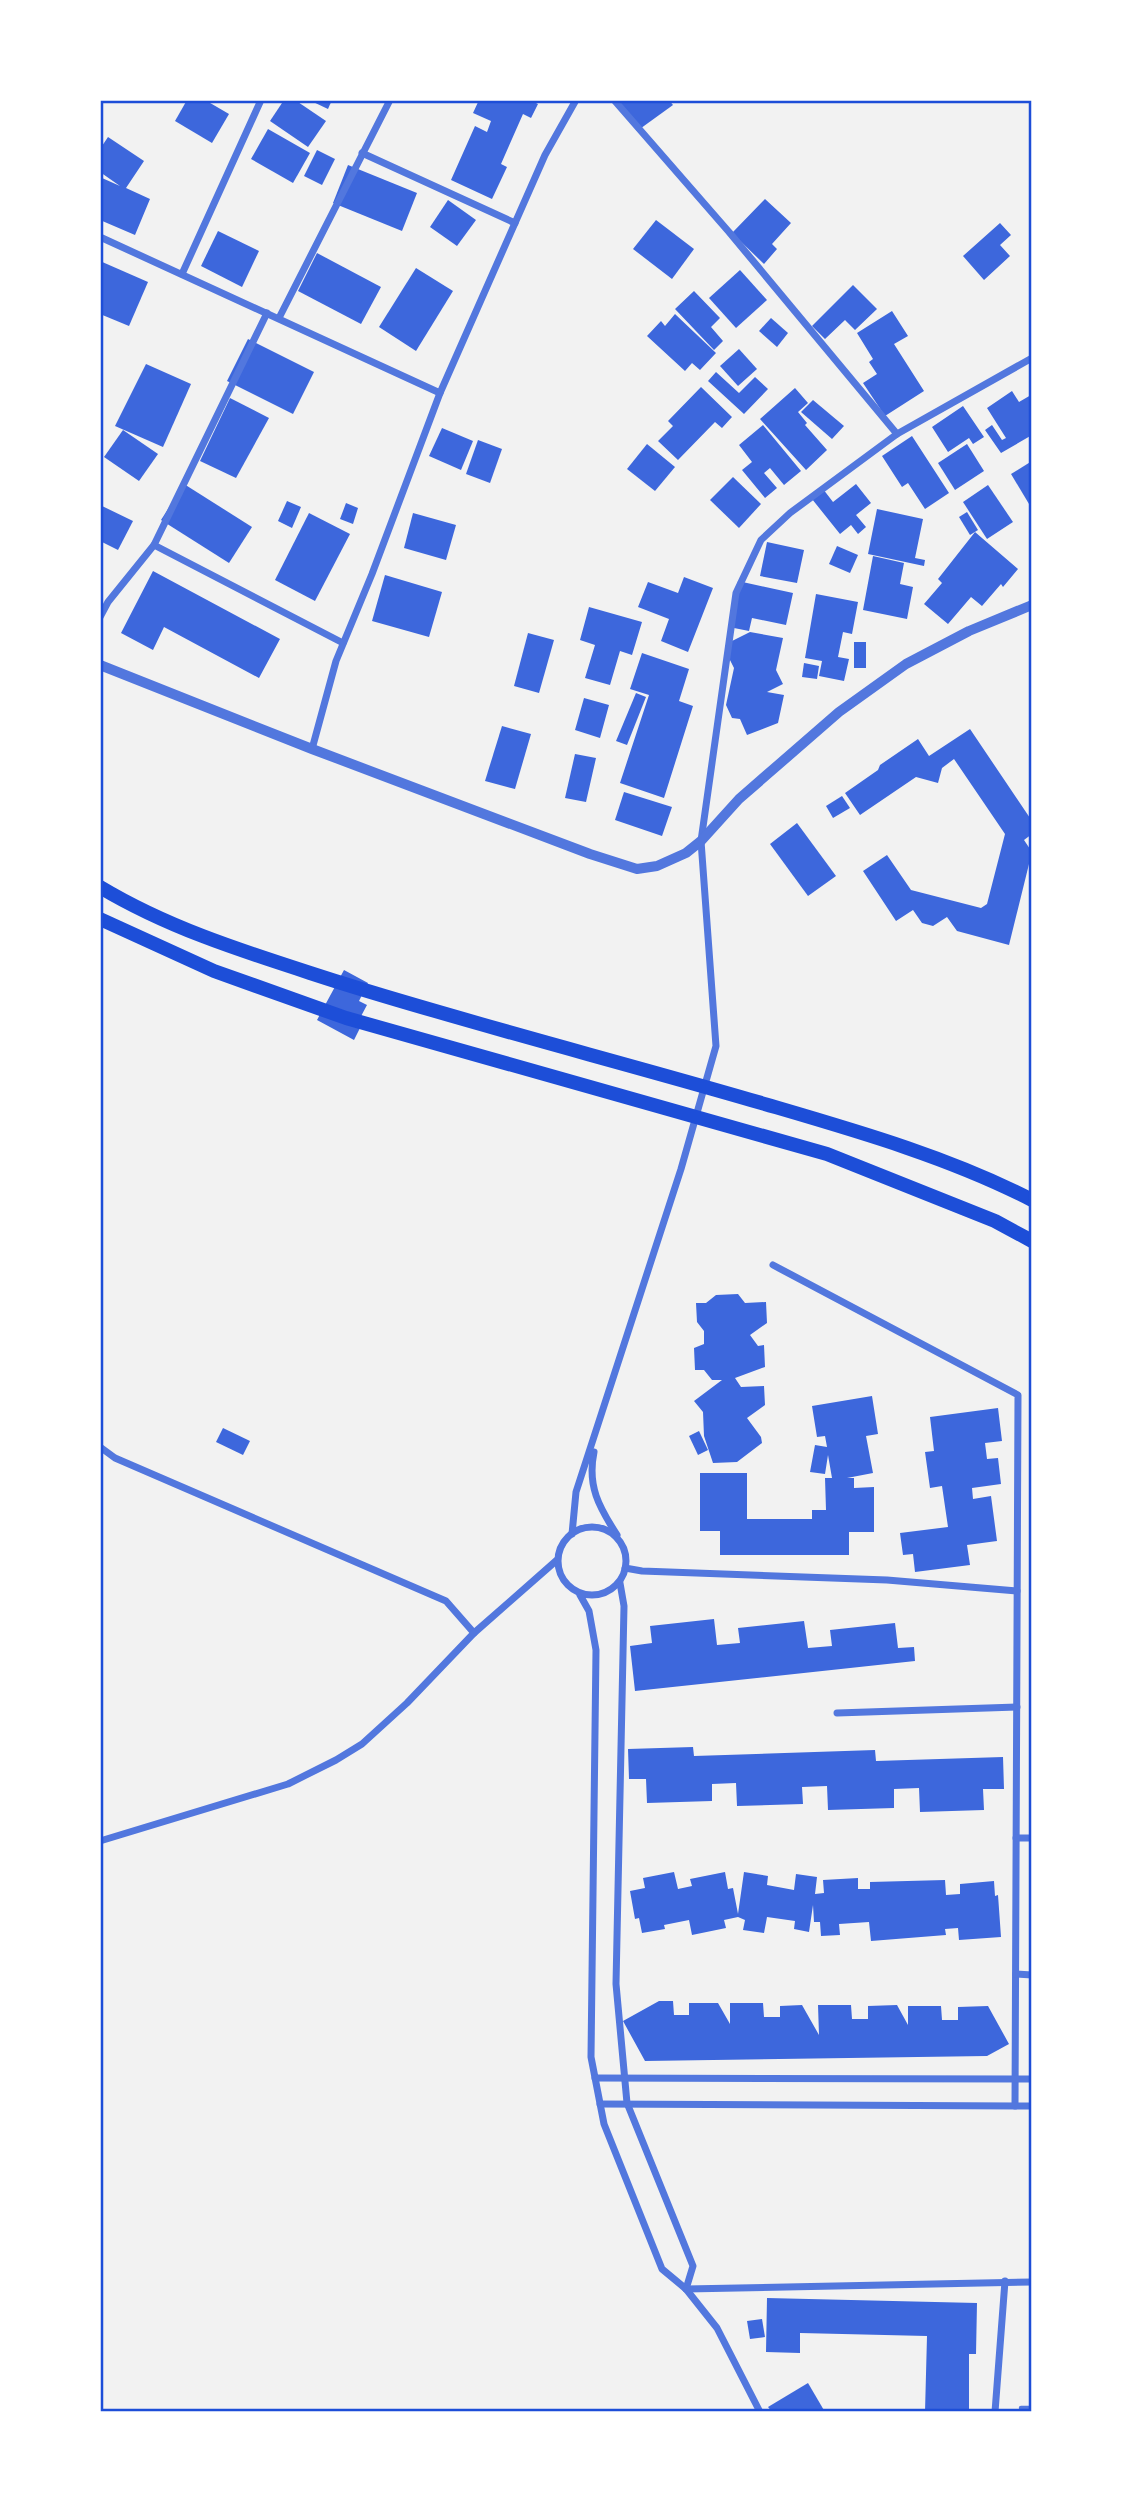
<svg xmlns="http://www.w3.org/2000/svg" width="1132" height="2512" font-family="Montserrat,sans-serif">
  <style>
    .building { fill: #3d67dc }
    .lines { fill: none; stroke-linecap: round; stroke-linejoin: round }
    .service { stroke: #5277de; stroke-width: 4.5 }
    .minor { stroke: #5277de; stroke-width: 7 }
    .tertiary { stroke: #5277de; stroke-width: 10 }
    .trunk { stroke: #1d4ed8; stroke-width: 14 }
    .neatline { fill: none; stroke: #1d4ed8; stroke-width: 2.5 }
  </style>
  <rect width="100%" height="100%" fill="#f2f2f2"/>
  <g class="building">
    <polygon points="187,100 205,100 229,114 212,143 175,121"/>
    <polygon points="284,100 295,100 326,121 308,147 270,121"/>
    <polygon points="309,100 332,100 328,109"/>
    <polygon points="479,100 533,100 532,101 538,104 531,118 523,114 501,164 507,167 492,199 451,180 475,126 487,132 491,121 473,113"/>
    <polygon points="613,100 669,100 673,105 637,131"/>
    <polygon points="268,129 310,153 293,183 251,159"/>
    <polygon points="108,137 144,161 126,188 150,199 135,235 100,220 100,183 102,178 120,186 100,172 100,149"/>
    <polygon points="317,150 335,159 322,185 304,176"/>
    <polygon points="348,165 417,193 402,231 333,203"/>
    <polygon points="765,199 791,223 772,244 777,249 764,264 732,233"/>
    <polygon points="448,200 476,220 457,246 430,227"/>
    <polygon points="656,220 694,249 672,279 633,249"/>
    <polygon points="1000,223 1011,235 1000,245 1010,256 984,280 963,256"/>
    <polygon points="218,231 259,251 242,287 201,266"/>
    <polygon points="317,253 381,287 361,324 298,291"/>
    <polygon points="100,261 148,282 129,326 100,314"/>
    <polygon points="416,268 453,291 416,351 379,327"/>
    <polygon points="740,270 767,300 736,328 709,298"/>
    <polygon points="853,285 877,309 855,330 845,320 825,339 812,326"/>
    <polygon points="694,291 720,318 711,327 723,341 714,350 675,309"/>
    <polygon points="892,311 908,336 894,344 924,391 885,416 863,383 877,374 869,362 873,359 857,333"/>
    <polygon points="675,314 716,353 700,370 692,363 685,371 647,336 661,321 665,326"/>
    <polygon points="771,318 788,333 777,347 759,331"/>
    <polygon points="248,339 314,372 293,414 227,381"/>
    <polygon points="739,349 757,369 738,386 720,366"/>
    <polygon points="146,364 191,384 163,447 115,426"/>
    <polygon points="716,372 739,393 755,377 768,389 744,414 708,381"/>
    <polygon points="701,387 732,417 722,428 715,422 678,460 658,441 673,426 668,421"/>
    <polygon points="795,388 808,403 798,412 807,423 805,425 827,450 806,470 760,419"/>
    <polygon points="1012,391 1019,402 1031,395 1032,397 1032,435 1001,453 985,430 992,425 1002,440 1006,438 987,408"/>
    <polygon points="230,398 269,418 236,478 200,461"/>
    <polygon points="813,400 844,426 832,439 801,412"/>
    <polygon points="963,406 984,437 973,444 969,438 948,452 932,427"/>
    <polygon points="763,425 801,471 784,485 770,468 764,473 777,488 765,498 742,470 752,462 739,445"/>
    <polygon points="442,428 473,441 461,470 429,456"/>
    <polygon points="123,430 158,454 139,481 104,457"/>
    <polygon points="912,436 949,493 925,509 908,483 902,487 882,456"/>
    <polygon points="478,440 502,449 490,483 466,474"/>
    <polygon points="647,444 675,467 655,491 627,469"/>
    <polygon points="967,444 984,471 955,490 938,463"/>
    <polygon points="1032,461 1032,509 1011,474"/>
    <polygon points="733,477 761,504 739,528 710,500"/>
    <polygon points="184,484 252,527 229,563 161,520"/>
    <polygon points="856,484 871,503 856,515 866,527 858,534 851,525 840,534 812,499 823,489 833,502"/>
    <polygon points="988,485 1013,522 987,539 963,502"/>
    <polygon points="287,501 301,507 292,528 278,521"/>
    <polygon points="346,503 358,508 353,524 340,519"/>
    <polygon points="100,505 133,521 118,550 100,541"/>
    <polygon points="877,509 923,519 915,558 925,560 924,566 868,554"/>
    <polygon points="967,512 978,530 970,535 959,517"/>
    <polygon points="309,513 350,534 315,601 275,580"/>
    <polygon points="413,513 456,525 446,560 404,548"/>
    <polygon points="975,532 1018,569 1003,587 1001,584 982,606 971,597 948,624 924,604 942,583 938,579"/>
    <polygon points="767,542 804,550 797,583 760,576"/>
    <polygon points="837,546 858,555 850,573 829,564"/>
    <polygon points="873,556 904,563 900,584 913,587 907,619 863,610"/>
    <polygon points="153,571 280,639 259,678 164,627 153,650 121,633"/>
    <polygon points="385,575 442,592 429,637 372,621"/>
    <polygon points="684,577 713,588 688,652 661,641 669,619 638,607 648,582 678,593"/>
    <polygon points="738,581 793,593 786,625 752,618 749,631 729,627"/>
    <polygon points="816,594 858,602 852,634 843,632 838,657 849,659 844,681 819,676 822,661 805,658"/>
    <polygon points="589,607 642,622 632,655 620,651 610,685 585,678 595,645 580,640"/>
    <polygon points="750,632 783,638 776,670 783,684 767,692 784,695 778,723 747,735 740,719 732,718 726,705 734,668 729,658 732,641"/>
    <polygon points="528,633 554,640 539,693 514,686"/>
    <rect x="854" y="642" width="12" height="26"/>
    <polygon points="642,653 689,669 679,701 693,706 664,798 620,783 649,695 630,689"/>
    <polygon points="804,663 819,666 817,679 802,677"/>
    <polygon points="636,693 646,697 627,745 616,741"/>
    <polygon points="584,698 609,705 600,738 575,730"/>
    <polygon points="502,726 531,734 515,789 485,781"/>
    <polygon points="970,729 1032,821 1032,834 1024,840 1032,852 1032,865 1029,864 1009,945 957,931 947,917 933,926 922,923 913,910 896,921 863,871 887,855 911,890 981,908 987,904 1005,834 954,759 942,768 938,783 916,777 860,815 845,793 878,770 880,765 918,739 929,756"/>
    <polygon points="575,754 596,758 586,802 565,798"/>
    <polygon points="624,792 672,807 662,836 615,820"/>
    <polygon points="842,796 850,808 833,818 826,806"/>
    <polygon points="797,823 836,876 808,896 770,844"/>
    <polygon points="344,970 368,983 359,1001 367,1005 359,1020 363,1022 354,1040 317,1020"/>
    <polygon points="738,1294 745,1303 766,1302 767,1323 750,1335 758,1346 764,1345 765,1367 735,1378 741,1387 764,1386 765,1405 747,1418 761,1437 762,1443 737,1462 713,1463 704,1436 703,1412 694,1401 722,1380 712,1380 704,1370 695,1370 694,1348 704,1344 704,1331 697,1322 696,1303 706,1303 716,1295"/>
    <polygon points="872,1396 878,1434 866,1436 873,1473 847,1478 854,1478 854,1488 874,1487 874,1532 849,1532 849,1555 720,1555 720,1531 700,1531 700,1473 747,1473 747,1519 812,1519 812,1510 826,1510 825,1478 832,1478 828,1455 825,1474 810,1472 815,1445 827,1447 825,1436 817,1437 812,1406"/>
    <polygon points="998,1408 1002,1441 985,1443 987,1459 998,1458 1001,1484 972,1488 973,1499 991,1496 997,1541 967,1545 970,1565 915,1572 913,1554 903,1555 900,1533 948,1527 942,1486 930,1488 925,1452 934,1451 930,1417"/>
    <polygon points="223,1428 250,1441 243,1455 216,1442"/>
    <polygon points="699,1431 708,1450 698,1455 689,1436"/>
    <polygon points="714,1619 717,1645 740,1643 738,1628 804,1621 808,1648 832,1646 830,1630 895,1623 898,1648 914,1647 915,1661 635,1691 630,1646 652,1643 650,1626"/>
    <polygon points="693,1747 694,1756 875,1750 876,1761 1003,1757 1004,1789 983,1789 984,1810 920,1812 919,1788 894,1789 894,1808 828,1810 827,1786 802,1787 803,1804 737,1806 736,1783 712,1784 712,1801 647,1803 646,1779 629,1779 628,1749"/>
    <polygon points="674,1872 678,1889 692,1886 690,1879 725,1872 728,1889 733,1888 738,1914 744,1872 768,1876 767,1885 794,1890 796,1874 817,1877 815,1894 824,1893 823,1880 858,1878 858,1889 870,1889 870,1882 945,1880 946,1895 960,1894 960,1884 994,1881 995,1896 998,1895 1001,1937 959,1940 958,1928 945,1929 946,1935 871,1941 869,1922 839,1924 840,1935 821,1936 820,1922 814,1922 813,1905 809,1932 794,1929 795,1921 767,1917 764,1933 743,1930 745,1920 738,1917 724,1920 726,1928 692,1935 689,1920 664,1925 665,1929 642,1933 639,1918 635,1919 630,1891 645,1888 643,1878"/>
    <polygon points="659,2001 673,2001 674,2015 689,2015 689,2003 718,2003 730,2024 730,2003 763,2003 764,2017 780,2017 780,2006 802,2005 819,2035 818,2005 851,2005 852,2019 868,2019 868,2006 897,2005 908,2025 908,2006 941,2006 942,2020 958,2020 958,2007 988,2006 1009,2044 987,2056 645,2061 623,2021"/>
    <polygon points="767,2298 977,2303 976,2354 969,2354 969,2412 925,2412 927,2336 800,2333 800,2353 766,2352"/>
    <polygon points="762,2319 765,2337 750,2339 747,2321"/>
    <polygon points="808,2383 825,2412 772,2412 768,2407"/>
  </g>
  <g class="lines">
    <polyline class="service" points="1021,2408 1032,2408"/>
    <g class="minor">
      <polyline points="614,100 729,232 897,434"/>
      <polyline points="362,153 515,223"/>
      <polyline points="100,237 440,393"/>
      <polyline points="182,274 261,100"/>
      <polyline points="279,318 390,100"/>
      <polyline points="154,545 343,643"/>
      <polyline points="100,617 108,602 154,545 267,313"/>
      <polyline points="312,749 336,661 372,574 440,393 545,155 576,100"/>
      <polyline points="773,1265 1018,1395 1015,2106"/>
      <polyline points="100,1447 115,1458 446,1601 474,1633 557,1560"/>
      <path d="M594,1452C587,1486 599,1507 617,1535"/>
      <circle cx="592" cy="1561" r="34"/>
      <polyline points="572,1534 576,1492 681,1169 716,1046 701,841 736,593 761,540 790,513 897,434 1032,358"/>
      <polyline points="625,1568 642,1571 887,1580 1017,1591"/>
      <polyline points="620,1583 624,1606 616,1984 627,2103 693,2266 686,2289"/>
      <polyline points="580,1595 589,1611 596,1650 591,2057 604,2124 662,2269 686,2289 717,2328 760,2412"/>
      <polyline points="837,1713 1017,1707"/>
      <polyline points="1016,1838 1032,1838"/>
      <polyline points="100,1841 288,1784 336,1760 362,1744 407,1703 474,1633"/>
      <polyline points="1016,1974 1032,1975"/>
      <polyline points="595,2078 1032,2079"/>
      <polyline points="600,2104 1032,2106"/>
      <polyline points="686,2289 1032,2282"/>
      <polyline points="995,2412 1005,2281"/>
    </g>
    <polyline class="tertiary" points="100,665 312,749 590,854 637,869 657,866 686,853 701,841 739,799 839,712 906,664 969,631 1032,605"/>
    <g class="trunk">
      <path d="M100,887C173,931 255,955 335,981C475,1025 618,1061 758,1102C850,1129 947,1156 1032,1200"/>
      <polyline points="100,919 214,971 346,1018 827,1154 995,1221 1032,1241"/>
    </g>
  </g>
  <rect width="1132" height="2512" fill="none" stroke="#ffffff" stroke-width="203"/>
  <rect x="102" y="102" width="928" height="2308" class="neatline"/>
</svg>
